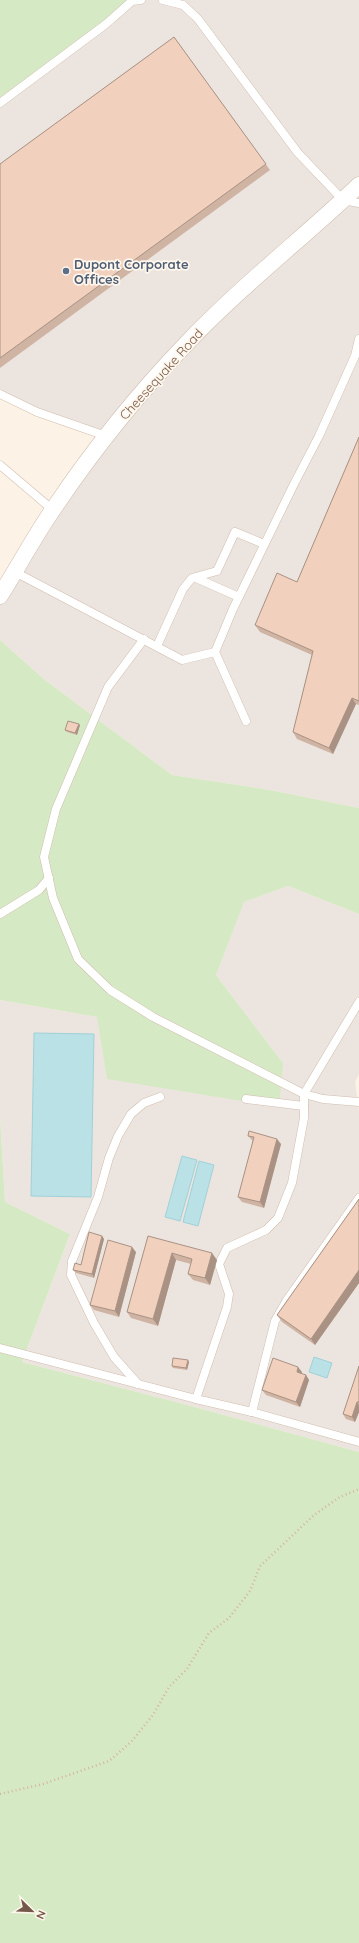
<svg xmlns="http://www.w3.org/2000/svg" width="359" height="1943" font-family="Quicksand,sans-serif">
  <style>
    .industrial { fill: #ece5df }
    .green { fill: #d5eac4 }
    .water { fill: #bae1e6; stroke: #a0d1d8 }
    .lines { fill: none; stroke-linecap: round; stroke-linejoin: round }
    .lane-casing { stroke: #d0bcae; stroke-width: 9 }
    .street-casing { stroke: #d0bcae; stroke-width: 17 }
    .path { stroke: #d7b3a0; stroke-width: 2.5; stroke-dasharray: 1 3; stroke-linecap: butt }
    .lane { stroke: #fff; stroke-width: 8 }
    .street { stroke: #fff; stroke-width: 16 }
    .wall { fill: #cfb3a3 }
    .shaded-wall { fill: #a99284 }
    .building { fill: #f1d0bd; stroke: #a99284 }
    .service-dot { fill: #5c6f8a; stroke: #fff7ec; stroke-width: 1.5 }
    .labels { text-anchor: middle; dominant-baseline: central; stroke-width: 3.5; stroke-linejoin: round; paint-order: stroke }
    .service-label { font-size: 13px; font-weight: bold; fill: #4e5e75; stroke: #fff7ec; text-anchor: start }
    .street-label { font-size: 13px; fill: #75584a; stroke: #fff7ec }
  </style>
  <rect width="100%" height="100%" fill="#fcf2e5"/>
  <g class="industrial">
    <polygon points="133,0 359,0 359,808 270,790 172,775 45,680 0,640 0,596 106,436 0,395 0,103"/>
    <polygon points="288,886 359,914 359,1074 355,1082 359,1112 359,1452 191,1406 22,1362 70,1234 5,1202 0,1115 0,1000 97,1017 283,1063 216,975 243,902"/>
  </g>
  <g class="green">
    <polygon points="0,0 133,0 0,103"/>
    <polygon points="0,640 45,680 172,775 270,790 359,808 359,914 288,886 244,902 216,975 283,1063 279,1107 107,1079 97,1017 0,1000"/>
    <polygon points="0,1115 5,1202 70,1234 22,1362 191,1406 359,1452 359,1943 0,1943"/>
  </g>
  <g class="water">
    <polygon points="34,1033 94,1034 91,1197 31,1196"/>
    <polygon points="182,1156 197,1160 180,1221 165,1217"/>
    <polygon points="199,1161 214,1165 198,1226 183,1222"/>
    <polygon points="314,1357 332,1363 327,1378 309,1372"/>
  </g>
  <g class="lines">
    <g class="lane-casing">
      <g id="lane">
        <polyline points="163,0 183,5 198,19 298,153 343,200 359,203"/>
        <polyline points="0,103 106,24 132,1 141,0"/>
        <polyline points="0,394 37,412 106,436"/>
        <polyline points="0,465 53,510"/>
        <polyline points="15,572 182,660 215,652 233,609 294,484 319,436 355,356 359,339"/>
        <polyline points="196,578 239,597"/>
        <polyline points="144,639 108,687 56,809 44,857 53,898 78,959 110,990 153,1017 304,1094 323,1099 359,1102"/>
        <polyline points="157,646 183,589 192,578 217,571 235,532 264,544"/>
        <polyline points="215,652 246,721"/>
        <polyline points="0,914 39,890 49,878"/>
        <polyline points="359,1002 304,1094 304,1118 292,1183 278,1218 266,1230 227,1248 219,1264 229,1294 227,1307 196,1399 252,1412 359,1442"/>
        <polyline points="246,1099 304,1106"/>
        <polyline points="0,1348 196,1399"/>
        <polyline points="138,1384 114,1357 94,1323 71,1275 72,1261 98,1197 109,1158 118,1136 131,1114 144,1103 160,1097"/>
        <polyline points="252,1412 275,1321 287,1300 359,1198"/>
      </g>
    </g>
    <g class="street-casing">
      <path id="street" d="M0,596C18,567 34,537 54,508C93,450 137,395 186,344C240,287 302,239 359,185"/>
    </g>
    <polyline class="path" points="0,1794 43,1784 109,1761 131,1742 153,1715 169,1687 187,1669 209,1633 229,1618 250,1591 260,1566 314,1515 340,1497 359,1489"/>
    <use href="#lane" class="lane"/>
    <use href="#street" class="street"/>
  </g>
  <g class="wall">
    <polygon points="174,37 270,170 0,368 0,164"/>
    <polygon points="359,437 359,705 356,704 333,754 297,739 293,732 312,655 260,632 255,625 297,582"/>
    <polygon points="80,725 77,735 67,732 65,730"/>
    <polygon points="248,1136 281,1144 264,1208 242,1202 238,1197 253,1141"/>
    <polygon points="359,1199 359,1283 315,1345 282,1322 277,1315"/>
    <polygon points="102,1236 104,1239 94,1278 76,1273 73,1270 81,1265"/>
    <polygon points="148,1236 217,1260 210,1285 193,1280 188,1274 191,1264 176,1260 158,1326 131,1318 127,1312"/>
    <polygon points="136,1252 119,1317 94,1310 90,1305"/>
    <polygon points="189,1362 187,1370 173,1368 172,1366"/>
    <polygon points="359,1366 359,1412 355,1422 346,1419 343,1414"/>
    <polygon points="302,1372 301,1374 306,1375 309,1380 300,1407 266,1395 262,1390"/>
  </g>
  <g class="shaded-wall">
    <polygon points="352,698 356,704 333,754 329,748"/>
    <polygon points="79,724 80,725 77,735 75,733"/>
    <polygon points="277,1139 281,1144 264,1208 260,1202"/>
    <polygon points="102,1236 104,1239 94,1278 92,1274"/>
    <polygon points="132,1247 136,1252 119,1317 115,1311"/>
    <polygon points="172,1253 176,1260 158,1326 153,1319"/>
    <polygon points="212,1253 217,1260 210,1285 205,1278"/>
    <polygon points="359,1270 359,1283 315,1345 311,1339"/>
    <polygon points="188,1360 189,1362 187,1370 186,1368"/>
    <polygon points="298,1367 302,1372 300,1377 297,1372"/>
    <polygon points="306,1375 309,1380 300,1407 296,1402"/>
    <polygon points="357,1402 359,1405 359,1412 355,1422 352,1417"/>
  </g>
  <g class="building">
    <polygon points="174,37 266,164 0,358 0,164"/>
    <polygon points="359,437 359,701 352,698 329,748 293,732 313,651 255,625 277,573 297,582"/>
    <polygon points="68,721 79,724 75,733 65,730"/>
    <polygon points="249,1131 277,1139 260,1202 238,1197 254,1137 248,1136"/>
    <polygon points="359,1199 359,1270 311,1339 277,1315"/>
    <polygon points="89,1232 102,1236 92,1274 73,1270 75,1263 81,1265"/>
    <polygon points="148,1236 212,1253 205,1278 188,1274 192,1259 172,1253 153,1319 127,1312"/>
    <polygon points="108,1240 132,1247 115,1311 90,1305"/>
    <polygon points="173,1358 188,1360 186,1368 172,1366"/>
    <polygon points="273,1358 298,1367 297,1372 306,1375 296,1402 262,1390"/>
    <polygon points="359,1366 359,1402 357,1402 352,1417 343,1414"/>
  </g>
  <circle class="service-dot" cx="66" cy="271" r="4"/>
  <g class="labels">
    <g class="service-label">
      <text x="74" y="264">Dupont Corporate<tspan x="74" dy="15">Offices</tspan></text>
    </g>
    <g class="street-label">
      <text transform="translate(161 374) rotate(-48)">Cheesequake Road</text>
    </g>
  </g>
  <g transform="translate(32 1911) rotate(113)" stroke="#fff7ec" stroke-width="3" paint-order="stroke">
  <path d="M0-3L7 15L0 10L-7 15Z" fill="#75584a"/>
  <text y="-6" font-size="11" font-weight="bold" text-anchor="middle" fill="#75584a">N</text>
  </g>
</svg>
